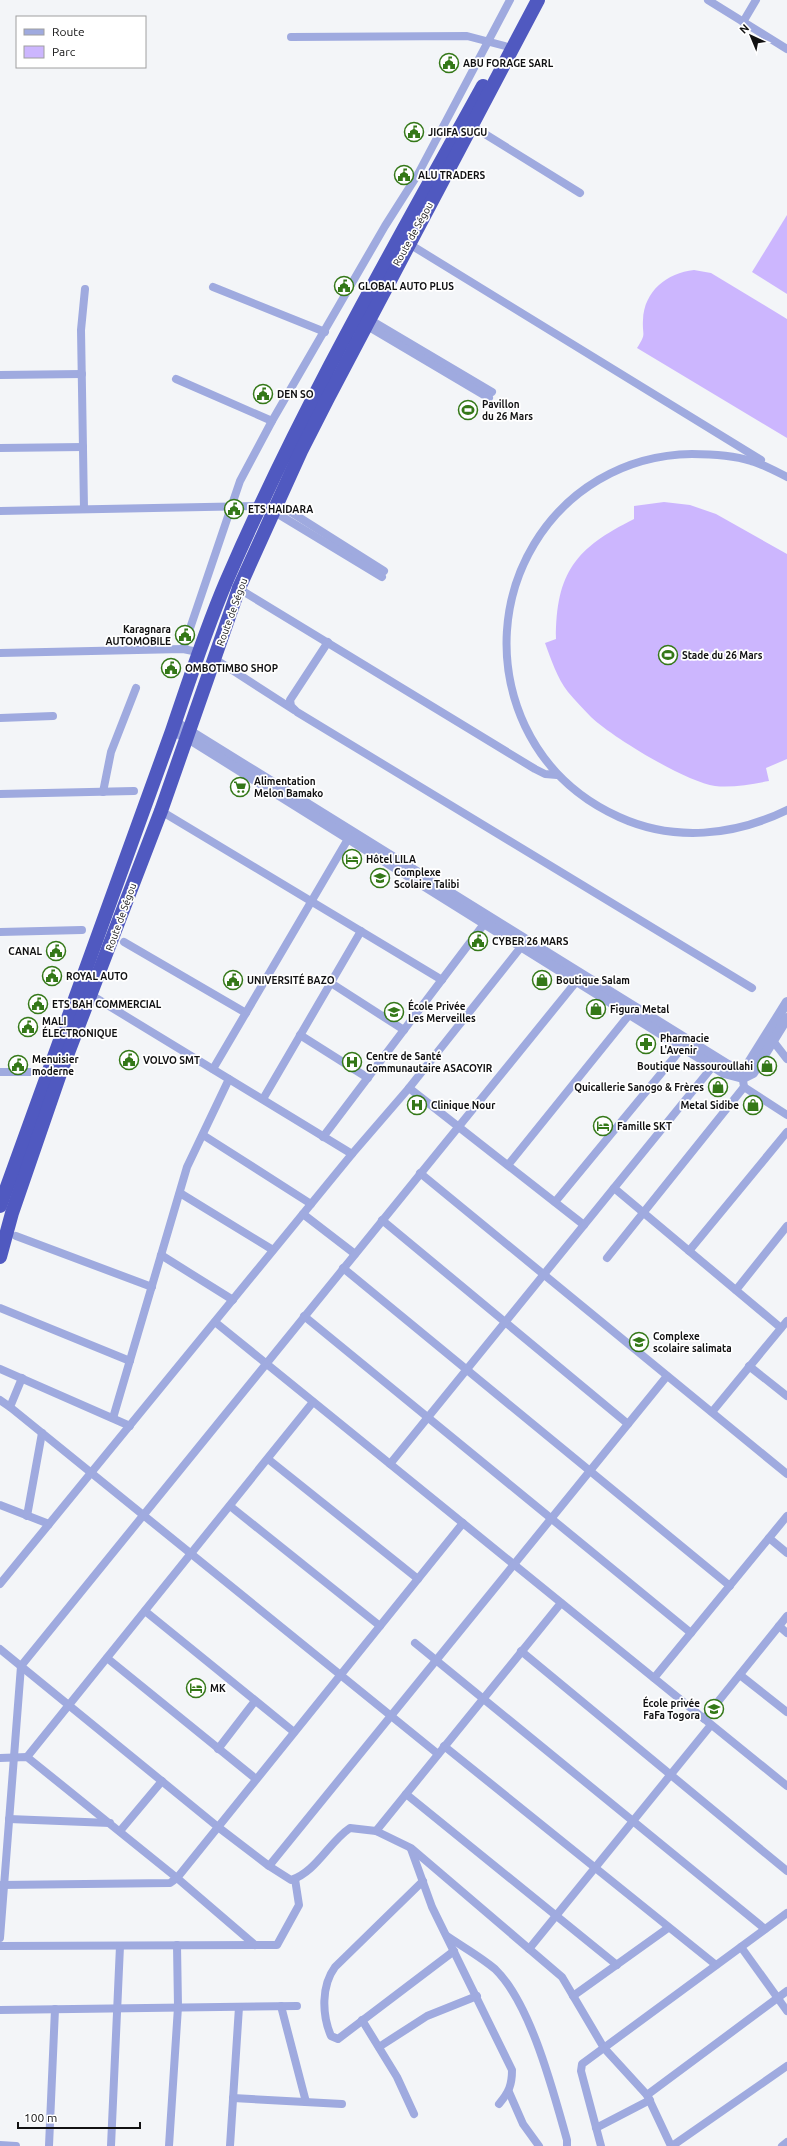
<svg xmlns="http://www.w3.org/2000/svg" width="787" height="2146" font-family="Ubuntu,sans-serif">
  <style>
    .green { fill: #ccb6fe }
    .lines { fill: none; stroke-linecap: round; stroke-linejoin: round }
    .minor { stroke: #9faadf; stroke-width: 8 }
    .tertiary { stroke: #9faadf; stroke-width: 10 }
    .trunk { stroke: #5059c0; stroke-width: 14 }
    .labels { text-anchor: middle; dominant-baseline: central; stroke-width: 3.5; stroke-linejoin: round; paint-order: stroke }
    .poi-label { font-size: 10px; font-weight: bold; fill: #111112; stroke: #fff; text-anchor: start }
    .street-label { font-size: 10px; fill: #111112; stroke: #fff }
  </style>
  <rect width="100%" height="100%" fill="#f3f5f8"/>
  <g class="green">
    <polygon points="787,215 787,294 752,272"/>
    <path d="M694,270L711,273L787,319V438L637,348C647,333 642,336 643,320C644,291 667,273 694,270Z"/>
    <path d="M664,502L690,505L716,514L787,554V759L766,768L769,781C752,784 732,788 715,786C686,782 612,737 591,717C583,709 575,700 568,692C557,678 551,659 545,643L556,639C556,572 576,548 634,519V506Z"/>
  </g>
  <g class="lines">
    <g class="minor">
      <polyline points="708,0 787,49"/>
      <polyline points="743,22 756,0"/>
      <polyline points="291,37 467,36 505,46"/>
      <polyline points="472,126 580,193"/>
      <polyline points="406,242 761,460"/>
      <polyline points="213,287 325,332"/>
      <polyline points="367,318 492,392"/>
      <polyline points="364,324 489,398"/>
      <polyline points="0,375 82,374"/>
      <polyline points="176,379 272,421"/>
      <polyline points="0,448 83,447"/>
      <path d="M787,477C775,471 763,464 751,461C732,455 711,454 692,454C552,456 467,601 525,726C545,768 577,798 619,817C674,842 734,836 787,810"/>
      <polyline points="275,502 384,571"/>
      <polyline points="84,509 81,330 85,289"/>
      <polyline points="0,511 260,506 273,511 382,577"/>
      <polyline points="236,587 535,769 545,774 557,775"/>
      <polyline points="328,642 290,700 291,706 297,712 752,988"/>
      <polyline points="183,649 240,481 272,421 385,226 418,174 510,0"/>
      <polyline points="0,653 183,649 198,652"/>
      <polyline points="215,659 294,710"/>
      <polyline points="0,718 53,716"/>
      <polyline points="103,792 111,752 136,688"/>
      <polyline points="0,794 134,791"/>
      <polyline points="161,811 442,980"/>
      <polyline points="0,932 82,930"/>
      <polyline points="124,942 246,1013"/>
      <polyline points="331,983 404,1030"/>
      <polyline points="91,995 352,1154"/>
      <polyline points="300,1035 368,1078"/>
      <polyline points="773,1041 787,1059"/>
      <polyline points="213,1069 348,839"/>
      <polyline points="0,1072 48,1072"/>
      <polyline points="744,1087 787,1115"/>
      <polyline points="409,1088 584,1225"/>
      <polyline points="263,1099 361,931"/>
      <polyline points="203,1135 311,1204"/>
      <polyline points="323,1137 484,924"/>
      <polyline points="508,1165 629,1015"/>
      <polyline points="420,1173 787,1474"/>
      <polyline points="614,1188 781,1328"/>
      <polyline points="180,1193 273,1250"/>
      <polyline points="555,1202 682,1048"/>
      <polyline points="303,1214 355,1254"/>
      <polyline points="382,1220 628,1424"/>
      <polyline points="16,1236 152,1287"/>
      <polyline points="689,1251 787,1132"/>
      <polyline points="161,1255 233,1300"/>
      <polyline points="607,1258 744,1087 742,1073"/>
      <polyline points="343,1268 730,1586"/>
      <polyline points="736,1290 787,1226"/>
      <polyline points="0,1308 130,1361"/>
      <polyline points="304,1316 691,1633"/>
      <polyline points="215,1322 787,1786"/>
      <polyline points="749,1366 787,1396"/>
      <polyline points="0,1369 130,1426"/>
      <polyline points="22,1378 10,1407 438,1754"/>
      <polyline points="0,1400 10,1407"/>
      <polyline points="712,1412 787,1321"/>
      <polyline points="113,1418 187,1167 229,1079"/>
      <polyline points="268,1459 418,1579"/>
      <polyline points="390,1464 713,1066"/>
      <polyline points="0,1505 49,1524"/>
      <polyline points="230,1506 380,1626"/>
      <polyline points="27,1516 42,1433"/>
      <polyline points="769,1538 787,1553"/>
      <polyline points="0,1584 352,1154 409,1088 521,947"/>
      <polyline points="145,1611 294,1732"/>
      <polyline points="779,1626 787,1633"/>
      <polyline points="415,1643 765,1929"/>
      <path d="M0,1649L218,1827L269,1866L291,1880C316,1872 329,1842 350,1828L376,1831L411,1848L562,1977L604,2048L647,2095L671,2146"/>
      <polyline points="521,1651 787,1871"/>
      <polyline points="107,1658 256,1779"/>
      <polyline points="740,1675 787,1712"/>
      <polyline points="654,1678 787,1516"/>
      <polyline points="704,1719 787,1616"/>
      <polyline points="444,1746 716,1965"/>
      <polyline points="218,1749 255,1701"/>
      <polyline points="27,1757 313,1402"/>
      <polyline points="0,1758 27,1757 177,1878 255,1945"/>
      <polyline points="406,1794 617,1965"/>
      <polyline points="9,1819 110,1823"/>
      <polyline points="120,1831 162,1781"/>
      <polyline points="376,1831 561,1603"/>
      <path d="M411,1849L432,1907L512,2070C512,2085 509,2092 499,2104"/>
      <polyline points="269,1866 667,1376"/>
      <path d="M423,1881L335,1967C321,1986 322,2015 331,2036L338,2039L454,1951"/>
      <polyline points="0,1885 170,1883 177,1878 463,1523"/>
      <path d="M447,1936C463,1947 481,1957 495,1969C531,2004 553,2091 567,2140V2146"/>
      <polyline points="0,1938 21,1666 576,982"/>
      <polyline points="0,1946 277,1945 299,1905 295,1879"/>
      <polyline points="741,1947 787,2011"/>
      <polyline points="529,1949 711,1725"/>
      <polyline points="573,1996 668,1928"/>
      <polyline points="281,2006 306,2102"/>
      <polyline points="0,2010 297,2006"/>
      <polyline points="362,2020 397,2077 414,2114"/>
      <polyline points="379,2047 427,2016 477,1996"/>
      <polyline points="509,2092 523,2124 539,2146"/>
      <polyline points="647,2095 787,1991"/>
      <polyline points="233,2098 342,2104"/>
      <polyline points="596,2128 650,2100"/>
      <polyline points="0,2145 16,2146"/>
      <polyline points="49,2146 55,2009"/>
      <polyline points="111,2146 120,1946"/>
      <polyline points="169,2146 178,2007 177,1945"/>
      <polyline points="230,2146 239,2007"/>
      <polyline points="601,2146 581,2071 582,2064 787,1913"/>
      <polyline points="672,2146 787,2066"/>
      <polyline points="782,2146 787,2142"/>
    </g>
    <g class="tertiary">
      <polyline points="175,722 728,1065 738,1069 747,1066 787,1002"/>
      <polyline points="172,731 188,738 724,1073 743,1078 753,1073 787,1018"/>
    </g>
    <g class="trunk">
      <path d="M0,1206L172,731C189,681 205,631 226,582C300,410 393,249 483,86"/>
      <polyline points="0,1257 12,1213 61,1071 161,811 239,588 301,451 328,398 538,0"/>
    </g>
  </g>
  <defs>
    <g id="civic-ring" transform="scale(1)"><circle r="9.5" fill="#fff" stroke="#347818" stroke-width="1.5"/><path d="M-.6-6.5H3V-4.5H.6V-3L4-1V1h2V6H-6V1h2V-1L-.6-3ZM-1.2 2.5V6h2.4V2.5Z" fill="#347818"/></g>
    <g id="stadium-ring" transform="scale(1)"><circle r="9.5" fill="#fff" stroke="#347818" stroke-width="1.5"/><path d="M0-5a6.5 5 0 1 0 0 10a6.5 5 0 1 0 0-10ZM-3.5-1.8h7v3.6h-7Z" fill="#347818"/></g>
    <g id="supermarket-ring" transform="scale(1)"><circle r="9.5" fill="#fff" stroke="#347818" stroke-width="1.5"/><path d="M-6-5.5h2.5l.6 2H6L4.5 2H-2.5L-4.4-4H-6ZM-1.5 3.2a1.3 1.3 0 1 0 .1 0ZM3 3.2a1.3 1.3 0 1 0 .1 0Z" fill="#347818"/></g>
    <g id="hotel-ring" transform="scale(1)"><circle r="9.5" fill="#fff" stroke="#347818" stroke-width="1.5"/><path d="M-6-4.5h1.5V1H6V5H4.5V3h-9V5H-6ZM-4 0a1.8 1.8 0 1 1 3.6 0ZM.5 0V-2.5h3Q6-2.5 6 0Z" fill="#347818"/></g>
    <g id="school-ring" transform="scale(1)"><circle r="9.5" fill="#fff" stroke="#347818" stroke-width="1.5"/><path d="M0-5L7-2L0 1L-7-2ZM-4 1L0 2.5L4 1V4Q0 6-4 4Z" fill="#347818"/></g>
    <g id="shop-ring" transform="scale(1)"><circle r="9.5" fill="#fff" stroke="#347818" stroke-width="1.5"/><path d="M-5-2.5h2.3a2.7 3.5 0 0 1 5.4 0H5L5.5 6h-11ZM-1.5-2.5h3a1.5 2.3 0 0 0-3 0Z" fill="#347818"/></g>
    <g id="pharmacy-ring" transform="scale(1)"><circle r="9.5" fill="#fff" stroke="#347818" stroke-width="1.5"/><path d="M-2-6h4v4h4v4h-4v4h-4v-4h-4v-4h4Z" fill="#347818"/></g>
    <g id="hospital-ring" transform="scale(1)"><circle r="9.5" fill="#fff" stroke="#347818" stroke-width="1.5"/><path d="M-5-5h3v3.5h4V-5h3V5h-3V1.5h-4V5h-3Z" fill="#347818"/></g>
  </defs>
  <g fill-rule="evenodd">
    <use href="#civic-ring" x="449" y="63"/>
    <use href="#civic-ring" x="414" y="132"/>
    <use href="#civic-ring" x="404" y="175"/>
    <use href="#civic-ring" x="344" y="286"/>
    <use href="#civic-ring" x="263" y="394"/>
    <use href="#stadium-ring" x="468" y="410"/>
    <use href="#civic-ring" x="234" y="509"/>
    <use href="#civic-ring" x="185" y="635"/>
    <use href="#stadium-ring" x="668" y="655"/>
    <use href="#civic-ring" x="171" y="668"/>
    <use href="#supermarket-ring" x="240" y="787"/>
    <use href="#hotel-ring" x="352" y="859"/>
    <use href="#school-ring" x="380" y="878"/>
    <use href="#civic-ring" x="478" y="941"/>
    <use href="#civic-ring" x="56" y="951"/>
    <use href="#civic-ring" x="52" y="976"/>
    <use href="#civic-ring" x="233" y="980"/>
    <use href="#shop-ring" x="542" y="980"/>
    <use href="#civic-ring" x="38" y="1004"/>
    <use href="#shop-ring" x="596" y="1009"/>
    <use href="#school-ring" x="394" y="1012"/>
    <use href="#civic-ring" x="28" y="1027"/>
    <use href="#pharmacy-ring" x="646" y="1044"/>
    <use href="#civic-ring" x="129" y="1060"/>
    <use href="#hospital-ring" x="352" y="1062"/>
    <use href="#civic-ring" x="18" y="1065"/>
    <use href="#shop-ring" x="767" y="1066"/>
    <use href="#shop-ring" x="718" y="1087"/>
    <use href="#hospital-ring" x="417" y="1105"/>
    <use href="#shop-ring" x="753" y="1105"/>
    <use href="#hotel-ring" x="603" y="1126"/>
    <use href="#school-ring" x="639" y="1342"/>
    <use href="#hotel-ring" x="196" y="1688"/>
    <use href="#school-ring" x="714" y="1709"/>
  </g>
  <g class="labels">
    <g class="poi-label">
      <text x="463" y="63">ABU FORAGE SARL</text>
      <text x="428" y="132">JIGIFA SUGU</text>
      <text x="418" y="175">ALU TRADERS</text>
      <text x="358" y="286">GLOBAL AUTO PLUS</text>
      <text x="277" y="394">DEN SO</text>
      <text x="482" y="404">Pavillon<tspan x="482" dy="12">du 26 Mars</tspan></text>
      <text x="248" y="509">ETS HAIDARA</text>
      <text x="171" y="629" text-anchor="end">Karagnara<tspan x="171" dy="12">AUTOMOBILE</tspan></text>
      <text x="682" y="655">Stade du 26 Mars</text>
      <text x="185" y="668">OMBOTIMBO SHOP</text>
      <text x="254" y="781">Alimentation<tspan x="254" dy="12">Melon Bamako</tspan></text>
      <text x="366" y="859">Hôtel LILA</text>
      <text x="394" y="872">Complexe<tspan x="394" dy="12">Scolaire Talibi</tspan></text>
      <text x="492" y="941">CYBER 26 MARS</text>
      <text x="42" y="951" text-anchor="end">CANAL</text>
      <text x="66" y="976">ROYAL AUTO</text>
      <text x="247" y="980">UNIVERSITÉ BAZO</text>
      <text x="556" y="980">Boutique Salam</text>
      <text x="52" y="1004">ETS BAH COMMERCIAL</text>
      <text x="408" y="1006">École Privée<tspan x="408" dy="12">Les Merveilles</tspan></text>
      <text x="610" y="1009">Figura Metal</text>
      <text x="42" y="1021">MALI<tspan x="42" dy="12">ÉLECTRONIQUE</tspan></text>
      <text x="660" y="1038">Pharmacie<tspan x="660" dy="12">L'Avenir</tspan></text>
      <text x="366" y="1056">Centre de Santé<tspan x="366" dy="12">Communautaire ASACOYIR</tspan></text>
      <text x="32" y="1059">Menuisier<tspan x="32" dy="12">moderne</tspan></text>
      <text x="143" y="1060">VOLVO SMT</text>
      <text x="753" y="1066" text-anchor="end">Boutique Nassouroullahi</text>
      <text x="704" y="1087" text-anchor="end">Quicallerie Sanogo &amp; Frères</text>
      <text x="431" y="1105">Clinique Nour</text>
      <text x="739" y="1105" text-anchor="end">Metal Sidibe</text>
      <text x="617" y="1126">Famille SKT</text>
      <text x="653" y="1336">Complexe<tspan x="653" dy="12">scolaire salimata</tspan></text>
      <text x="210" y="1688">MK</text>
      <text x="700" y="1703" text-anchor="end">École privée<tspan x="700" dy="12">FaFa Togora</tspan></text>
    </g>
    <g class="street-label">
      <text transform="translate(413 234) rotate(-61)">Route de Ségou</text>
      <text transform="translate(232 612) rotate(-70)">Route de Ségou</text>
      <text transform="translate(121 917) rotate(-70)">Route de Ségou</text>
    </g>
  </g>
  <rect x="16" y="16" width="130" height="52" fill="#ffffff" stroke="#a0a0a0"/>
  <rect x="24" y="29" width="20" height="6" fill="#9faadf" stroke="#a0a0a0"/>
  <text x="52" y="36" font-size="12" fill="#111112">Route</text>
  <rect x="24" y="46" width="20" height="12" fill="#ccb6fe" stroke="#a0a0a0"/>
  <text x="52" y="56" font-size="12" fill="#111112">Parc</text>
  <g transform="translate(751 36) rotate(316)" stroke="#ffffff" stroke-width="3" paint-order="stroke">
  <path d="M0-3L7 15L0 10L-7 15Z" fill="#111112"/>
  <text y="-6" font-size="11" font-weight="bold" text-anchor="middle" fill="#111112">N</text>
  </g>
  <path d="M18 2122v6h122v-6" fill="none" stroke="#111112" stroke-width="2"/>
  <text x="24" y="2122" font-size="12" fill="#111112" stroke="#ffffff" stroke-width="3" paint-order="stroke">100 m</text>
</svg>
